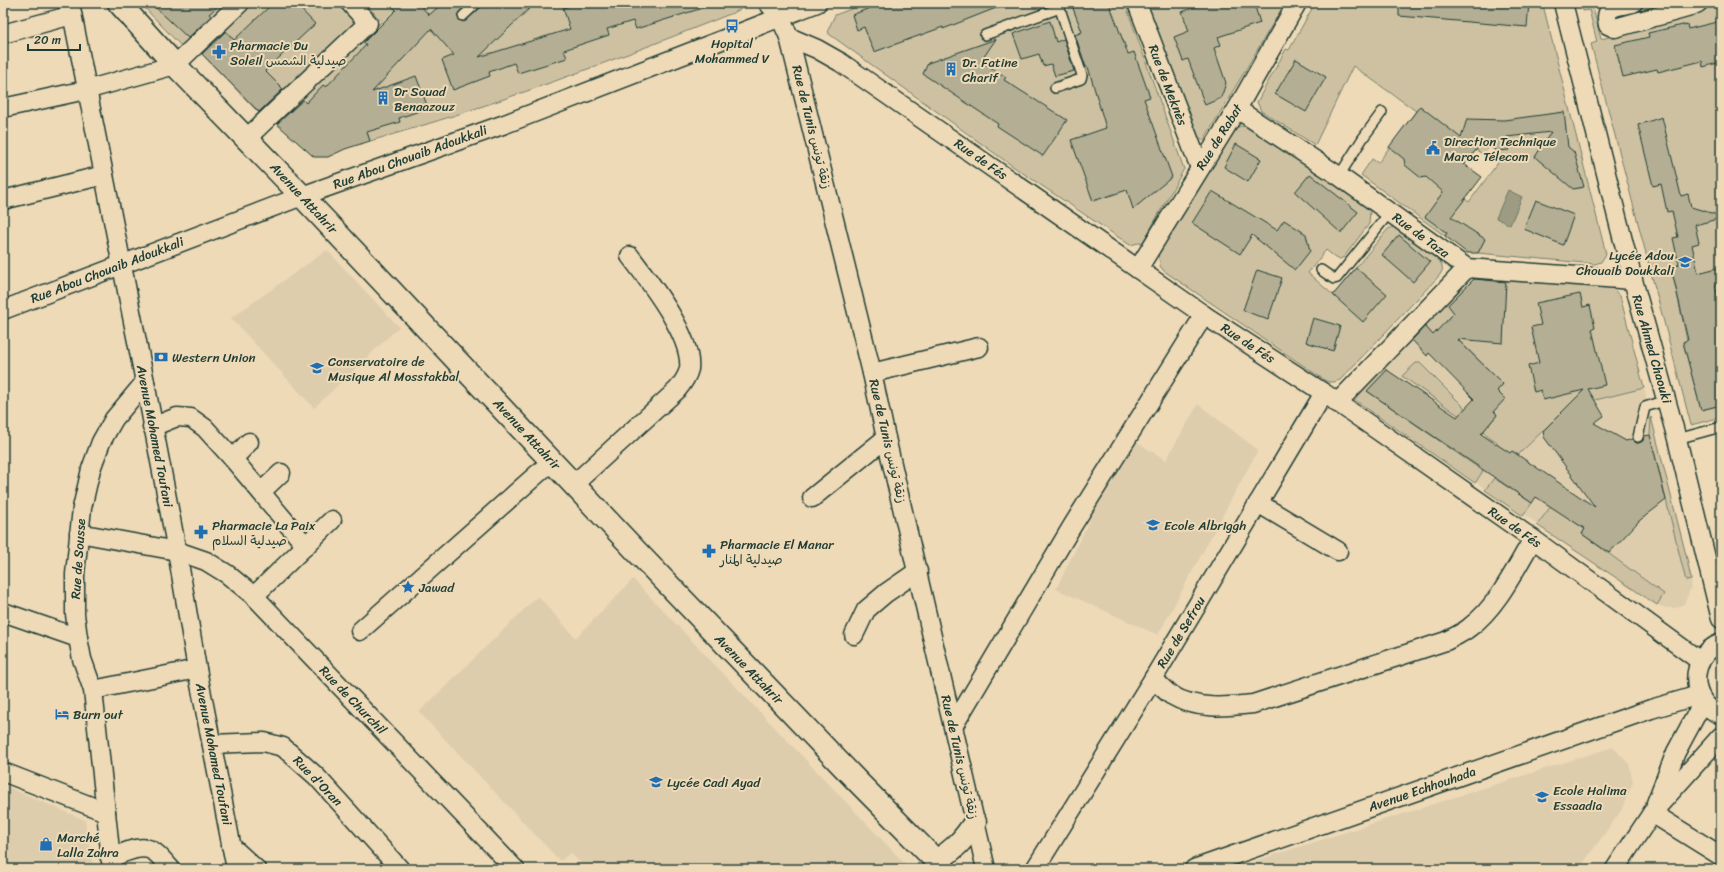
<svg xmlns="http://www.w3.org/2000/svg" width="1724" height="872" font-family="Sriracha,'Playpen Sans Arabic',sans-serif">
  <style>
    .built { fill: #ddcdad }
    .green { fill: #cdc1a2; stroke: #767f6b; fill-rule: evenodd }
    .water { fill: #9d9c83; stroke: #6b7663 }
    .building { fill: #b4af94; stroke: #1f3d34 }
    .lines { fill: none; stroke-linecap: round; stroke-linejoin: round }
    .service-casing { stroke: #1f3d34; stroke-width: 12 }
    .minor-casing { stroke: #1f3d34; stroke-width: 21 }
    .tertiary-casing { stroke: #1f3d34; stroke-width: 25 }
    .service { stroke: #efdab8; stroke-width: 9 }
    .minor { stroke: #efdab8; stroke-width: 18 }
    .tertiary { stroke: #efdab8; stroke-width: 22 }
    .labels { text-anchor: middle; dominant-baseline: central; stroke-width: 4; stroke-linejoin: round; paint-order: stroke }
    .poi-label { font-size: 13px; fill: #1f3d34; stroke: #efdab8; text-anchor: start }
    .street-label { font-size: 13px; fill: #1f3d34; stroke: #efdab8 }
  </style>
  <rect width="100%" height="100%" fill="#efdab8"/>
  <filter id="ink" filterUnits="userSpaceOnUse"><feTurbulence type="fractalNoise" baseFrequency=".025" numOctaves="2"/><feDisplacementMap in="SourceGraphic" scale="8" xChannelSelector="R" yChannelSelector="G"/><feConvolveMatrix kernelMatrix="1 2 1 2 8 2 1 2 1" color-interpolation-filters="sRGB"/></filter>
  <g filter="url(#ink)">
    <g class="built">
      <polygon points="327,250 399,327 314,408 231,318"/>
      <polygon points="1434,311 1508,376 1505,422 1644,388 1692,578 1691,588 1684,604 1676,608 1666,608 1657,605 1353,399"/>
      <polygon points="1198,404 1258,450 1158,635 1056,589 1130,438 1166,460"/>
      <polygon points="633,579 910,869 586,869 571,853 560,861 419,712 538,596 576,638"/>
      <polygon points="1613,747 1629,764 1633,782 1621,811 1579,869 1230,869"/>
      <polygon points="3,785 85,820 93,869 3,869"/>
    </g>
    <g class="green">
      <polygon points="140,3 231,3 184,49"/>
      <polygon points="249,3 339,3 356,22 261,115 200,52"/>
      <path d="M366,3H472L459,15L465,21L484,3H745L741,9L735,12C615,60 494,106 370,141L360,110L323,119L278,125L274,121L335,66L381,22Z"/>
      <polygon points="867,3 1125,3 1184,169 1143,242 1130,245 1011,165 829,34 828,30 835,15"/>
      <polygon points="1146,3 1285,3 1204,140 1196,136"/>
      <path d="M1315,3H1535L1543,5L1606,254L1601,262L1595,264L1478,253L1484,239L1456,221L1445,236L1361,175L1372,159L1378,163L1416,111L1353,66L1315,145L1261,111L1257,102L1286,49L1289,50ZM1489,146L1503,156L1469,202L1447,185L1476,150L1483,154Z"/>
      <polygon points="1581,3 1612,3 1593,8 1601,39 1682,18 1709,3 1721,3 1721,267 1706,305 1695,261 1671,267 1687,340 1683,342 1701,410 1721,405 1721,417 1691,425 1591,44 1597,42 1589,10 1583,11"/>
      <path d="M1240,126L1248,127L1368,205L1370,211L1369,224L1344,257L1340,259L1336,258L1326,250L1308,273L1333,295L1388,229L1393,227H1398L1440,262C1444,268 1443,271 1438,277L1340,380C1335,382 1332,383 1326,381L1164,271L1160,266L1158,251L1235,128Z"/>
      <polygon points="1469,276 1605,286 1612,288 1620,296 1644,388 1575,405 1558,416 1518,455 1512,451 1509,456 1498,448 1497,442 1483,432 1497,415 1494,411 1497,391 1503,384 1443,325 1433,335 1424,326 1411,339"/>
      <polygon points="1416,363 1420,363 1464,407 1465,411 1461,417 1402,376"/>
      <polygon points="1380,366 1387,370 1367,391 1483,471 1475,483 1353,399 1352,396"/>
      <polygon points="1651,417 1687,559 1691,580 1686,581 1650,435"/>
      <polygon points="1494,478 1532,503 1523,516 1485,490"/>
      <polygon points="1551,506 1585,529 1582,534 1664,594 1657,605 1537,525"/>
    </g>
    <polygon class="water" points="1508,190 1522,197 1510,225 1496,218"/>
    <g class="building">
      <polygon points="151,3 221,3 209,14 211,16 188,38"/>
      <polygon points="273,3 295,3 315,24 265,71 283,89 259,112 202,54 226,31 234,40"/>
      <polygon points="389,3 418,3 429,15 443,3 468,3 457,15 459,20 464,22 481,7 483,3 535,3 479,57 570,29 563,8 578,3 708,3 709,6 636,29 633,21 607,29 609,35 564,50 567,58 518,73 514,63 489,72 490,76 453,90 442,60 454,55 431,29 372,92 416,76 428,108 399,118 400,122 367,132 370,141 345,149 328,157 314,157 277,124 303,100 306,103 323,85 326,87 366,45 364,42 396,10"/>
      <polygon points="882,3 1006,3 1006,4 943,29 943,27 874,52 864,27 857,30 852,15"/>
      <polygon points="1071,3 1109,3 1128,54 1134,52 1150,97 1144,99 1172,177 1133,209 1127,190 1093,201 1071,140 1106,128 1088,67 1086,67 1075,35 1082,32"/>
      <polygon points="1205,3 1254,3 1260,23 1218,37 1221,45 1214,48 1226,83 1221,98 1205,105 1188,59 1183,61 1174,37 1189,31 1182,12"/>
      <polygon points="1399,3 1529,3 1527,27 1399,16"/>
      <polygon points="1050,21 1056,42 1064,39 1074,71 1055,76 1051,64 1043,66 1039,54 1022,59 1013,34"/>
      <polygon points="1721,21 1721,62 1703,67 1702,61 1658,72 1657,69 1623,77 1615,45 1649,37 1648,33 1687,24 1688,29"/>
      <polygon points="996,39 981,61 1006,77 1004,80 1067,120 1043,156 997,126 998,124 923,74 928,63"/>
      <polygon points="1296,59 1326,77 1306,112 1275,94"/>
      <polygon points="1420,106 1461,138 1467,119 1504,120 1564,112 1568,147 1574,152 1584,187 1573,189 1535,157 1551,132 1507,137 1509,150 1497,151 1483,142 1464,164 1482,177 1451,217 1485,239 1478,253 1467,253 1445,236 1447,233 1425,217 1443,192 1426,177 1421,178 1405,165 1404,159 1389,147"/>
      <polygon points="1662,117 1681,196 1688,194 1691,207 1721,216 1721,218 1695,225 1699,243 1692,245 1698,273 1721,267 1721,284 1715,285 1721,312 1721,405 1701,410 1683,342 1688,340 1671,267 1679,265 1673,238 1678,237 1672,211 1667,212 1661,184 1653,186 1638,125"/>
      <polygon points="1236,144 1261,159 1248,182 1224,167"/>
      <polygon points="1310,174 1358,212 1341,233 1295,192"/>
      <polygon points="1212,191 1277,230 1284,220 1306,234 1310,251 1295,270 1252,235 1240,254 1192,223"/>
      <polygon points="1536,200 1574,215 1563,245 1524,229"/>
      <polygon points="1399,235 1430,262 1413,282 1382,255"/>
      <polygon points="1356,268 1387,294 1363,322 1333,295"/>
      <polygon points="1257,270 1282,278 1268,320 1243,310"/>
      <polygon points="1474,279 1506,282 1503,343 1457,339 1503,384 1497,391 1505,399 1494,411 1497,415 1481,434 1510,453 1512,451 1595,507 1544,437 1543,431 1584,390 1543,400 1541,390 1534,392 1528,366 1539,363 1531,327 1541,325 1536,303 1580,294 1583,307 1590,305 1595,328 1592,329 1605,385 1588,389 1604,416 1594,423 1626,441 1632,439 1636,443 1639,443 1643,441 1644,436 1650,435 1666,500 1639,521 1609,553 1582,534 1585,529 1536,497 1532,503 1367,391 1387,370 1457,417 1474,399 1429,353 1427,356 1412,340 1425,326 1433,335 1454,313 1448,305"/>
      <polygon points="1313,318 1340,326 1333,351 1306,342"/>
    </g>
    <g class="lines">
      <g class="service-casing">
        <g id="service">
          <polyline points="463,16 477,3"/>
          <polyline points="985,35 1060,8"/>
          <polyline points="1055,88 1081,79 1082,75 1058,3"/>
          <polyline points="1339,176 1363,138 1382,112"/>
          <polyline points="1321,270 1334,279 1337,278 1390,212"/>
          <polyline points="1638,437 1645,407 1667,400"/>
          <polyline points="1677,439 1721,427"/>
        </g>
      </g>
      <g class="minor-casing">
        <g id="minor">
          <polyline points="70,3 144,377 177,551 197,669 236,869"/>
          <polyline points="768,3 780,17 789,37 872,373 886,438 986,869"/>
          <polyline points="1137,3 1200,168"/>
          <polyline points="1563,3 1633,280 1677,439 1721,619"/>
          <path d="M1633,3C1617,7 1603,5 1608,25L1615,28L1687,8L1698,3"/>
          <polyline points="3,34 72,15"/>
          <polyline points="789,37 817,49 840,62 1204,315 1324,393 1533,539 1700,661"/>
          <polyline points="3,108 86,90 175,65 240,3"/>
          <polyline points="1237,109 1339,176 1467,268 1633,280"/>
          <polyline points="247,138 368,23 350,3"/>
          <polyline points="3,200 104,175"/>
          <polyline points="1138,269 1237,109 1297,3"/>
          <polyline points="3,310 302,196 505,124 817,3"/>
          <polyline points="872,373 979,347"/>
          <polyline points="1337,403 1467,268"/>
          <polyline points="152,427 177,417 191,418 205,428 233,459 306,546"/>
          <polyline points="233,459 249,442"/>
          <path d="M574,484L677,390C682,384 687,377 689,369C693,337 649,281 630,256"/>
          <polyline points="261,492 281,473"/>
          <polyline points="812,498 886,438"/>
          <polyline points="1258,503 1338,551"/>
          <polyline points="79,533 177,551 206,561 227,574 254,596 515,869"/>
          <polyline points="254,596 332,520"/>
          <polyline points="3,612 78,638"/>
          <polyline points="360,631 552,461"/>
          <polyline points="854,635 866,610 886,593 918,571"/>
          <path d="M1721,643C1688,656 1688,702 1721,715"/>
          <path d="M1153,679C1159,684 1165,691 1171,695C1196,710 1226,707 1253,704L1446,641C1454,637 1463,633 1470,627C1498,606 1515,569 1533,539"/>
          <polyline points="93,690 197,669"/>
          <polyline points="954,725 1071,528 1204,315"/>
          <polyline points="212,744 264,742 283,747 316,776 400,869"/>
          <polyline points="3,772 106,812"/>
          <polyline points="1656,803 1676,752 1703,702"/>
          <polyline points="1652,813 1721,856"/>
          <polyline points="231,846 256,869"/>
          <path d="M110,858C122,854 141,843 153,851C160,855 165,863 171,869"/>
          <polyline points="112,869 93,690 82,659 78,638 75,614 75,574 82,508 91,469 101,442 114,419 145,382"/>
          <polyline points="1035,869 1153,679 1324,393"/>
          <polyline points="1194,869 1651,709 1699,695"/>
          <polyline points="1615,869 1652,813 1721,736"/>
        </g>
      </g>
      <g class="tertiary-casing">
        <g id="tertiary">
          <polyline points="119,3 175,65 302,196 639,554 857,781 944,869"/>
          <path d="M937,861C955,848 963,841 975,822"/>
        </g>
      </g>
      <use href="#service" class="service"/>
      <use href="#minor" class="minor"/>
      <use href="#tertiary" class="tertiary"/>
    </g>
  </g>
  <defs>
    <g id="bus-bare" transform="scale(1.08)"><path d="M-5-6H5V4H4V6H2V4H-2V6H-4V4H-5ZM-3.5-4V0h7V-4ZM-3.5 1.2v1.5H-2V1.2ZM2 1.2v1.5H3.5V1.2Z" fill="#1f6fb2" stroke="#efdab8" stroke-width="2.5" paint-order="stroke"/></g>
    <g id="pharmacy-bare" transform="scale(1.08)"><path d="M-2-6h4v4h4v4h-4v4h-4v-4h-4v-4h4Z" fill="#1f6fb2" stroke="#efdab8" stroke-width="2.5" paint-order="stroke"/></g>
    <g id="building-bare" transform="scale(1.08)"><path d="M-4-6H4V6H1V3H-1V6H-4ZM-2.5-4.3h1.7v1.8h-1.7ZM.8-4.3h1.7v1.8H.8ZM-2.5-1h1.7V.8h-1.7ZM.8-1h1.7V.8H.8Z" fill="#1f6fb2" stroke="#efdab8" stroke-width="2.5" paint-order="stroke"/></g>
    <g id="civic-bare" transform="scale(1.08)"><path d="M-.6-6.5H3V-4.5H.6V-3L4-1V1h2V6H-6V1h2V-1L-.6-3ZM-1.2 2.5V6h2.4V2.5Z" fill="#1f6fb2" stroke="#efdab8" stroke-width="2.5" paint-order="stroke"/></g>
    <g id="school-bare" transform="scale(1.08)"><path d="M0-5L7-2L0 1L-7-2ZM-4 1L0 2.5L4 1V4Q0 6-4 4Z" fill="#1f6fb2" stroke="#efdab8" stroke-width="2.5" paint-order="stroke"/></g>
    <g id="bank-bare" transform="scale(1.08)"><path d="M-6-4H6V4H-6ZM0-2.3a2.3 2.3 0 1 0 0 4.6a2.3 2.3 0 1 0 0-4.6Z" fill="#1f6fb2" stroke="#efdab8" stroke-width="2.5" paint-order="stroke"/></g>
    <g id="sight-bare" transform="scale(1.08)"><path d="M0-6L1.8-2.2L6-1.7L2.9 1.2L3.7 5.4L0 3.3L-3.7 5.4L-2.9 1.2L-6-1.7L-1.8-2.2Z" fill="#1f6fb2" stroke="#efdab8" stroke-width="2.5" paint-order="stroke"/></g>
    <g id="hotel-bare" transform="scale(1.08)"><path d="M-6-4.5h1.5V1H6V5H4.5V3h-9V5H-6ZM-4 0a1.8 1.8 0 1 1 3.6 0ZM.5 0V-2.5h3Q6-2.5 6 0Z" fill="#1f6fb2" stroke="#efdab8" stroke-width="2.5" paint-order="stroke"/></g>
    <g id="shop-bare" transform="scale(1.08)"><path d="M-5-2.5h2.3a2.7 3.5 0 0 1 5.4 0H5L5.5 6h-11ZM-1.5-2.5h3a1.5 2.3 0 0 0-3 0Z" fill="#1f6fb2" stroke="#efdab8" stroke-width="2.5" paint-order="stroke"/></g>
  </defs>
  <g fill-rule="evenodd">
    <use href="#bus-bare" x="732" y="26"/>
    <use href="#pharmacy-bare" x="219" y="52"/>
    <use href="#building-bare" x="951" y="69"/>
    <use href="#building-bare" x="383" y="98"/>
    <use href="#civic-bare" x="1433" y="148"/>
    <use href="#school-bare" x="1685" y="262"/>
    <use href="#bank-bare" x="161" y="357"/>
    <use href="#school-bare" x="317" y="368"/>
    <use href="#school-bare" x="1153" y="525"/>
    <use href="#pharmacy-bare" x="201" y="532"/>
    <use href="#pharmacy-bare" x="709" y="551"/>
    <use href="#sight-bare" x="408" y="587"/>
    <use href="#hotel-bare" x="62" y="714"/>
    <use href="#school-bare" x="656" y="782"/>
    <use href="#school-bare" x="1542" y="797"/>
    <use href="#shop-bare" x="46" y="844"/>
  </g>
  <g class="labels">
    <g class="poi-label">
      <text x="732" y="43" text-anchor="middle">Hopital<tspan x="732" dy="15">Mohammed V</tspan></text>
      <text x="230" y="45">Pharmacie Du<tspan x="230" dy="15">Soleil صيدلية الشمس</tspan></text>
      <text x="962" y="62">Dr. Fatine<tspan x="962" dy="15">Charif</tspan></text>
      <text x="394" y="91">Dr Souad<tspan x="394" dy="15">Benaazouz</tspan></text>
      <text x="1444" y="141">Direction Technique<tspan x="1444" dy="15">Maroc Télecom</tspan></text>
      <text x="1674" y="255" text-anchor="end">Lycée Adou<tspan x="1674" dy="15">Chouaib Doukkali</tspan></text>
      <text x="172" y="357">Western Union</text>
      <text x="328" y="361">Conservatoire de<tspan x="328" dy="15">Musique Al Mosstakbal</tspan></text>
      <text x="212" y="525">Pharmacie La Paix<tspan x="212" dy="15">صيدلية السلام</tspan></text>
      <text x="1164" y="525">Ecole Albriggh</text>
      <text x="720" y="544">Pharmacie El Manar<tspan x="720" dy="15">صيدلية المنار</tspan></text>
      <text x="419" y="587">Jawad</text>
      <text x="73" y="714">Burn out</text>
      <text x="667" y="782">Lycée Cadi Ayad</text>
      <text x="1553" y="790">Ecole Halima<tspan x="1553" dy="15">Essaadia</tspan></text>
      <text x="57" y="837">Marché<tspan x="57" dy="15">Lalla Zahra</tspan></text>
    </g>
    <g class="street-label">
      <text transform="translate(1168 85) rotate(69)">Rue de Meknès</text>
      <text transform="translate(812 127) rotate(76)">Rue de Tunis زنقة تونس</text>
      <text transform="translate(1219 137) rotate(-58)">Rue de Rabat</text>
      <text transform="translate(410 157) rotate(-20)">Rue Abou Chouaib Adoukkali</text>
      <text transform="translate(981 159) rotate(35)">Rue de Fés</text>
      <text transform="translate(304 198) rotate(47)">Avenue Attahrir</text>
      <text transform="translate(1421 235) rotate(36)">Rue de Taza</text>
      <text transform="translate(107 270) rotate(-21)">Rue Abou Chouaib Adoukkali</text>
      <text transform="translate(1248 343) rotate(33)">Rue de Fés</text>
      <text transform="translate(1652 349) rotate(74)">Rue Ahmed Chaouki</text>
      <text transform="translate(527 434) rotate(47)">Avenue Attahrir</text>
      <text transform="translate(155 436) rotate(79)">Avenue Mohamed Toufani</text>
      <text transform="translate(888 441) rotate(77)">Rue de Tunis زنقة تونس</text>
      <text transform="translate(1515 527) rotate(35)">Rue de Fés</text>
      <text transform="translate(78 559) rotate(-86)">Rue de Sousse</text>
      <text transform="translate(1181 632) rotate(-59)">Rue de Sefrou</text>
      <text transform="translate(749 669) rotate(46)">Avenue Attahrir</text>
      <text transform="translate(353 700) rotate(46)">Rue de Churchil</text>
      <text transform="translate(214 754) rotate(79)">Avenue Mohamed Toufani</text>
      <text transform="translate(960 757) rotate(77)">Rue de Tunis زنقة تونس</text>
      <text transform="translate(318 781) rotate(46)">Rue d'Oran</text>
      <text transform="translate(1422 789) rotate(-19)">Avenue Echhouhada</text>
    </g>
  </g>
  <rect width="1724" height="872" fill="none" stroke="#efdab8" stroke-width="16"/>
  <rect x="8" y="8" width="1708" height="856" fill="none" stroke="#1f3d34" stroke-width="1.5" filter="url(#ink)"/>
  <path d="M28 44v6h52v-6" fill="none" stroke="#1f3d34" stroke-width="2"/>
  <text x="34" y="44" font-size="12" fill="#1f3d34" stroke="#efdab8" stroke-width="3" paint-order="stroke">20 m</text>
</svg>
